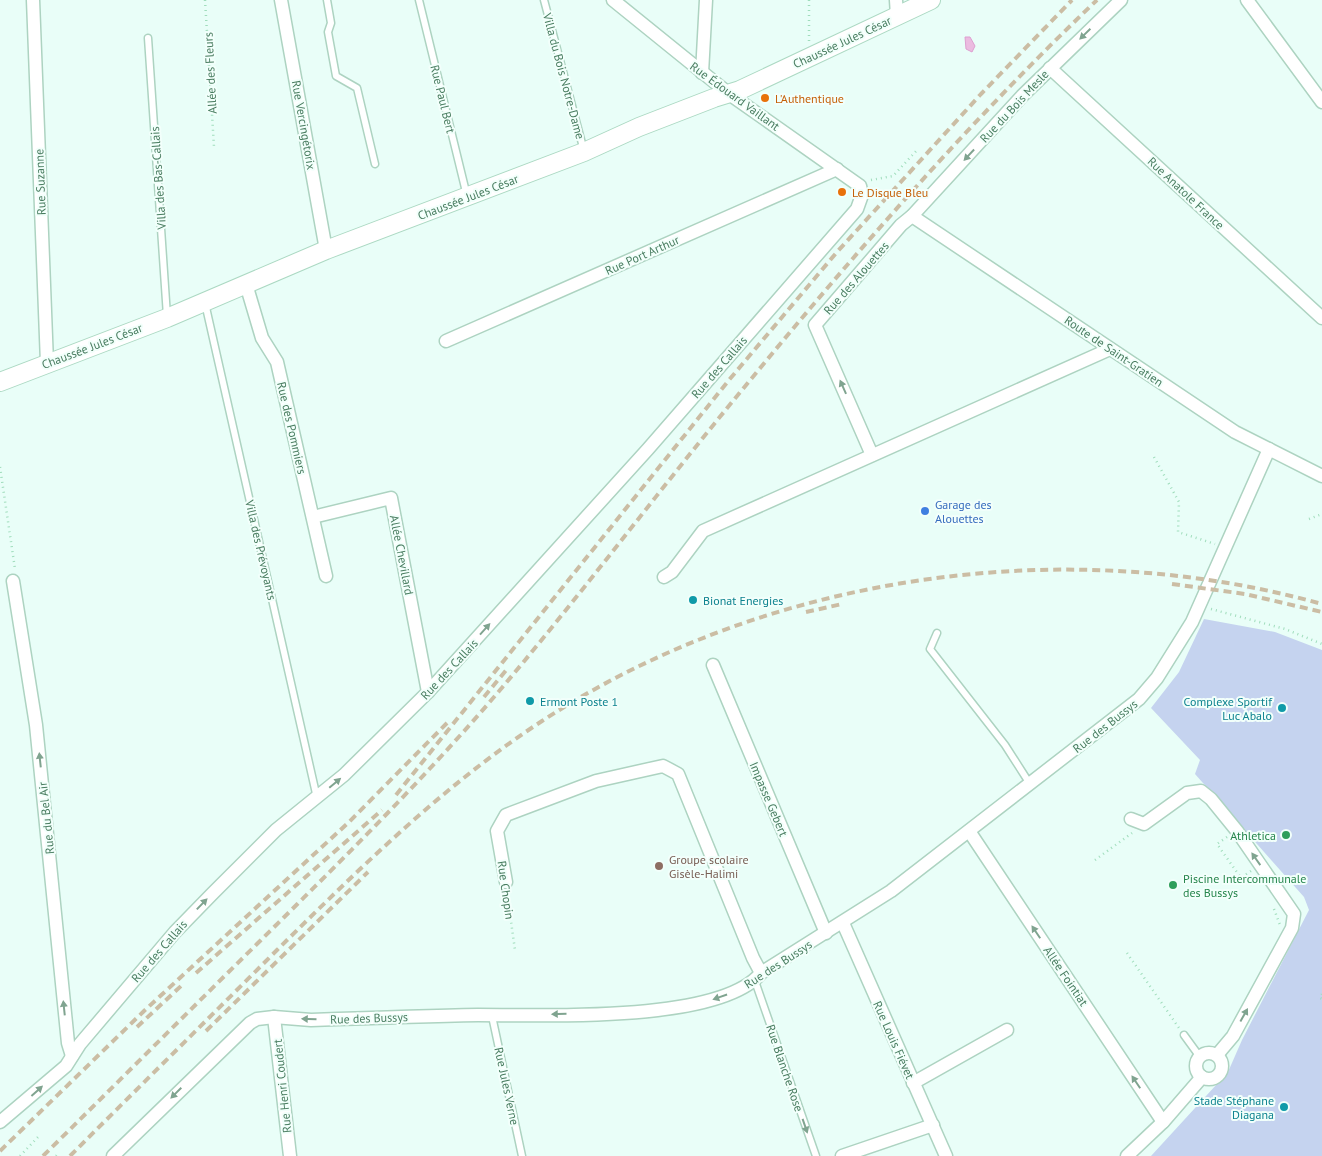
<svg xmlns="http://www.w3.org/2000/svg" width="1322" height="1156" font-family="'PT Sans',sans-serif">
  <style>
    .green { fill: #c5d3ef }
    .water { fill: #ebbbe0; stroke: #dea0d0 }
    .lines { fill: none; stroke-linecap: round; stroke-linejoin: round }
    .lane-casing { stroke: #add3c1; stroke-width: 9 }
    .street-casing { stroke: #add3c1; stroke-width: 15 }
    .secondary-casing { stroke: #acd9c3; stroke-width: 20 }
    .path { stroke: #a0ddbc; stroke-width: 2.5; stroke-dasharray: 1 4; stroke-linecap: butt }
    .lane { stroke: #fff; stroke-width: 6 }
    .street { stroke: #fff; stroke-width: 12 }
    .secondary { stroke: #fff; stroke-width: 18 }
    .rail { stroke: #cbbda4; stroke-width: 4; stroke-dasharray: 8 5; stroke-linecap: butt }
    .oneway { fill: #80a490 }
    .food-dot { fill: #e8710a; stroke: #f2fffb; stroke-width: 2 }
    .shop-dot { fill: #3f7fe0; stroke: #f2fffb; stroke-width: 2 }
    .culture-dot { fill: #0f9aa8; stroke: #f2fffb; stroke-width: 2 }
    .leisure-dot { fill: #2e9e5b; stroke: #f2fffb; stroke-width: 2 }
    .education-dot { fill: #8d6e63; stroke: #f2fffb; stroke-width: 2 }
    .labels { text-anchor: middle; dominant-baseline: central; stroke-width: 4; stroke-linejoin: round; paint-order: stroke }
    .street-label { font-size: 12px; fill: #497d60; stroke: #f2fffb }
    .food-label { font-size: 12px; fill: #c56008; stroke: #f2fffb; text-anchor: start }
    .shop-label { font-size: 12px; fill: #366cbe; stroke: #f2fffb; text-anchor: start }
    .culture-label { font-size: 12px; fill: #0d838f; stroke: #f2fffb; text-anchor: start }
    .leisure-label { font-size: 12px; fill: #27864d; stroke: #f2fffb; text-anchor: end }
    .education-label { font-size: 12px; fill: #785e54; stroke: #f2fffb; text-anchor: start }
  </style>
  <rect width="100%" height="100%" fill="#e9fef8"/>
  <polygon class="green" points="1204,619 1275,632 1322,650 1322,1156 1151,1156 1228,1072 1242,1040 1309,910 1304,897 1195,774 1200,760 1151,708 1179,672"/>
  <polygon class="water" points="965,37 970,37 975,46 972,52 966,49"/>
  <g class="lines">
    <g class="lane-casing">
      <g id="lane">
        <polyline points="327,0 331,23 328,32 336,76 357,88 375,164"/>
        <polyline points="419,0 467,196"/>
        <polyline points="544,0 584,151"/>
        <polyline points="148,38 167,316"/>
        <polyline points="205,303 317,798"/>
        <polyline points="937,633 930,649 1005,745 1030,784"/>
        <polyline points="755,981 816,1156"/>
        <polyline points="492,1016 522,1156"/>
        <polyline points="1184,1035 1200,1057"/>
      </g>
    </g>
    <g class="street-casing">
      <g id="street">
        <polyline points="33,0 47,363"/>
        <polyline points="281,0 326,250"/>
        <polyline points="896,0 897,16"/>
        <polyline points="1247,0 1322,102"/>
        <polyline points="1050,68 1322,318"/>
        <polyline points="702,73 706,0"/>
        <polyline points="912,216 1235,432 1322,476"/>
        <polyline points="246,284 262,338 277,362 326,576"/>
        <polyline points="446,341 837,169"/>
        <polyline points="872,455 815,325 901,225 912,216 1022,96 1121,0"/>
        <polyline points="313,517 391,498 428,692"/>
        <polyline points="664,577 672,572 703,531 1110,349"/>
        <polyline points="13,581 36,725 68,1043 72,1056"/>
        <polyline points="713,665 826,933"/>
        <polyline points="1131,819 1144,824 1187,793 1201,791 1211,799 1237,831 1294,914 1292,928 1233,1036 1217,1055"/>
        <polyline points="969,831 1163,1122"/>
        <polyline points="506,882 497,831 506,815 596,781 663,766 678,774 753,958 761,973"/>
        <polyline points="843,923 946,1156"/>
        <polyline points="274,1017 290,1156"/>
        <circle cx="1209" cy="1066" r="13"/>
        <polyline points="913,1083 1007,1030"/>
        <polyline points="0,1122 66,1066 80,1044 175,932 213,893 276,830 344,775 428,692 648,449 857,209 862,195 860,186 728,93 613,0"/>
        <path d="M113,1156L250,1023L257,1019L274,1017L311,1020C367,1018 423,1016 478,1015C542,1015 720,1023 761,973L891,891L1139,699L1157,678L1192,622L1269,449"/>
        <polyline points="842,1156 933,1125"/>
        <polyline points="1127,1156 1163,1122 1202,1077"/>
      </g>
    </g>
    <g class="secondary-casing">
      <polyline id="secondary" points="0,382 167,318 326,250 584,152 639,127 714,98 740,90 931,0"/>
    </g>
    <g class="path">
      <polyline points="205,0 214,147"/>
      <polyline points="809,41 809,0"/>
      <polyline points="871,180 893,176 918,149"/>
      <polyline points="1154,457 1179,502 1178,532 1215,544"/>
      <polyline points="0,467 15,569"/>
      <polyline points="1309,519 1322,514"/>
      <polyline points="1211,609 1285,629 1322,644"/>
      <polyline points="1227,837 1217,844 1241,878 1251,871"/>
      <polyline points="1095,860 1132,833"/>
      <polyline points="507,893 515,950"/>
      <polyline points="1274,909 1280,925"/>
      <polyline points="1127,953 1179,1028"/>
      <polyline points="1322,994 1320,998 1322,999"/>
      <polyline points="20,1156 39,1136"/>
      <polyline points="56,1156 57,1155"/>
    </g>
    <use href="#lane" class="lane"/>
    <use href="#street" class="street"/>
    <use href="#secondary" class="secondary"/>
    <g class="rail">
      <polyline points="1172,584 1245,594 1322,612"/>
      <polyline points="806,612 842,604"/>
      <polyline points="484,697 508,668"/>
      <polyline points="396,795 729,380 837,252 981,94 1072,0"/>
      <polyline points="196,973 382,810"/>
      <polyline points="137,1027 181,986"/>
      <polyline points="206,1031 368,872"/>
      <polyline points="0,1151 144,1011 349,822 448,722"/>
      <path d="M43,1156C116,1084 188,1012 261,940C343,859 425,778 500,690C583,592 660,489 742,390C854,254 969,122 1097,0"/>
      <path d="M70,1156C139,1087 208,1019 277,950C360,868 444,785 542,721C767,574 1064,532 1322,604"/>
    </g>
  </g>
  <defs><path id="oneway-solid" d="M-6-.8H1V-3.2L6.5 0L1 3.2V.8H-6Z" transform="scale(1.25)"/></defs>
  <g class="oneway">
    <use href="#oneway-solid" transform="translate(1085 34) rotate(136)"/>
    <use href="#oneway-solid" transform="translate(969 155) rotate(133)"/>
    <use href="#oneway-solid" transform="translate(843 387) rotate(-114)"/>
    <use href="#oneway-solid" transform="translate(485 629) rotate(-48)"/>
    <use href="#oneway-solid" transform="translate(40 760) rotate(-96)"/>
    <use href="#oneway-solid" transform="translate(335 783) rotate(-40)"/>
    <use href="#oneway-solid" transform="translate(1256 859) rotate(-125)"/>
    <use href="#oneway-solid" transform="translate(202 904) rotate(-46)"/>
    <use href="#oneway-solid" transform="translate(1036 932) rotate(-124)"/>
    <use href="#oneway-solid" transform="translate(720 997) rotate(161)"/>
    <use href="#oneway-solid" transform="translate(64 1008) rotate(-96)"/>
    <use href="#oneway-solid" transform="translate(559 1014) rotate(179)"/>
    <use href="#oneway-solid" transform="translate(1244 1015) rotate(-61)"/>
    <use href="#oneway-solid" transform="translate(309 1019) rotate(-178)"/>
    <use href="#oneway-solid" transform="translate(1136 1082) rotate(-124)"/>
    <use href="#oneway-solid" transform="translate(37 1091) rotate(-42)"/>
    <use href="#oneway-solid" transform="translate(176 1093) rotate(135)"/>
    <use href="#oneway-solid" transform="translate(805 1126) rotate(71)"/>
  </g>
  <g class="food-dot">
    <circle cx="765" cy="98" r="5"/>
    <circle cx="842" cy="192" r="5"/>
  </g>
  <circle class="shop-dot" cx="925" cy="511" r="5"/>
  <g class="culture-dot">
    <circle cx="693" cy="600" r="5"/>
    <circle cx="530" cy="701" r="5"/>
    <circle cx="1282" cy="708" r="5"/>
    <circle cx="1284" cy="1107" r="5"/>
  </g>
  <g class="leisure-dot">
    <circle cx="1286" cy="835" r="5"/>
    <circle cx="1173" cy="885" r="5"/>
  </g>
  <circle class="education-dot" cx="659" cy="866" r="5"/>
  <g class="labels">
    <g class="street-label">
      <text transform="translate(842 42) rotate(-25)">Chaussée Jules César</text>
      <text transform="translate(210 73) rotate(-93)">Allée des Fleurs</text>
      <text transform="translate(564 76) rotate(75)">Villa du Bois Notre-Dame</text>
      <text transform="translate(735 96) rotate(36)">Rue Édouard Vaillant</text>
      <text transform="translate(443 99) rotate(76)">Rue Paul Bert</text>
      <text transform="translate(1014 106) rotate(-47)">Rue du Bois Mesle</text>
      <text transform="translate(304 125) rotate(80)">Rue Vercingétorix</text>
      <text transform="translate(158 178) rotate(-94)">Villa des Bas-Callais</text>
      <text transform="translate(40 182) rotate(-92)">Rue Suzanne</text>
      <text transform="translate(1186 193) rotate(43)">Rue Anatole France</text>
      <text transform="translate(468 197) rotate(-21)">Chaussée Jules César</text>
      <text transform="translate(642 255) rotate(-24)">Rue Port Arthur</text>
      <text transform="translate(856 278) rotate(-49)">Rue des Alouettes</text>
      <text transform="translate(92 346) rotate(-21)">Chaussée Jules César</text>
      <text transform="translate(1114 351) rotate(34)">Route de Saint-Gratien</text>
      <text transform="translate(719 367) rotate(-49)">Rue des Callais</text>
      <text transform="translate(292 428) rotate(77)">Rue des Pommiers</text>
      <text transform="translate(261 550) rotate(77)">Villa des Prévoyants</text>
      <text transform="translate(402 555) rotate(79)">Allée Chevillard</text>
      <text transform="translate(449 669) rotate(-47)">Rue des Callais</text>
      <text transform="translate(1105 726) rotate(-38)">Rue des Bussys</text>
      <text transform="translate(769 799) rotate(67)">Impasse Gebert</text>
      <text transform="translate(46 818) rotate(-96)">Rue du Bel Air</text>
      <text transform="translate(506 890) rotate(82)">Rue Chopin</text>
      <text transform="translate(159 951) rotate(-49)">Rue des Callais</text>
      <text transform="translate(778 964) rotate(-33)">Rue des Bussys</text>
      <text transform="translate(1066 976) rotate(56)">Allée Fointiat</text>
      <text transform="translate(369 1018) rotate(-2)">Rue des Bussys</text>
      <text transform="translate(894 1040) rotate(66)">Rue Louis Fiévet</text>
      <text transform="translate(785 1068) rotate(71)">Rue Blanche Rose</text>
      <text transform="translate(282 1086) rotate(-96)">Rue Henri Coudert</text>
      <text transform="translate(507 1086) rotate(78)">Rue Jules Verne</text>
    </g>
    <g class="food-label">
      <text x="775" y="98">L'Authentique</text>
      <text x="852" y="192">Le Disque Bleu</text>
    </g>
    <g class="shop-label">
      <text x="935" y="504">Garage des<tspan x="935" dy="14">Alouettes</tspan></text>
    </g>
    <g class="culture-label">
      <text x="703" y="600">Bionat Energies</text>
      <text x="540" y="701">Ermont Poste 1</text>
      <text x="1272" y="701" text-anchor="end">Complexe Sportif<tspan x="1272" dy="14">Luc Abalo</tspan></text>
      <text x="1274" y="1100" text-anchor="end">Stade Stéphane<tspan x="1274" dy="14">Diagana</tspan></text>
    </g>
    <g class="leisure-label">
      <text x="1276" y="835">Athletica</text>
      <text x="1183" y="878" text-anchor="start">Piscine Intercommunale<tspan x="1183" dy="14">des Bussys</tspan></text>
    </g>
    <g class="education-label">
      <text x="669" y="859">Groupe scolaire<tspan x="669" dy="14">Gisèle-Halimi</tspan></text>
    </g>
  </g>
</svg>
